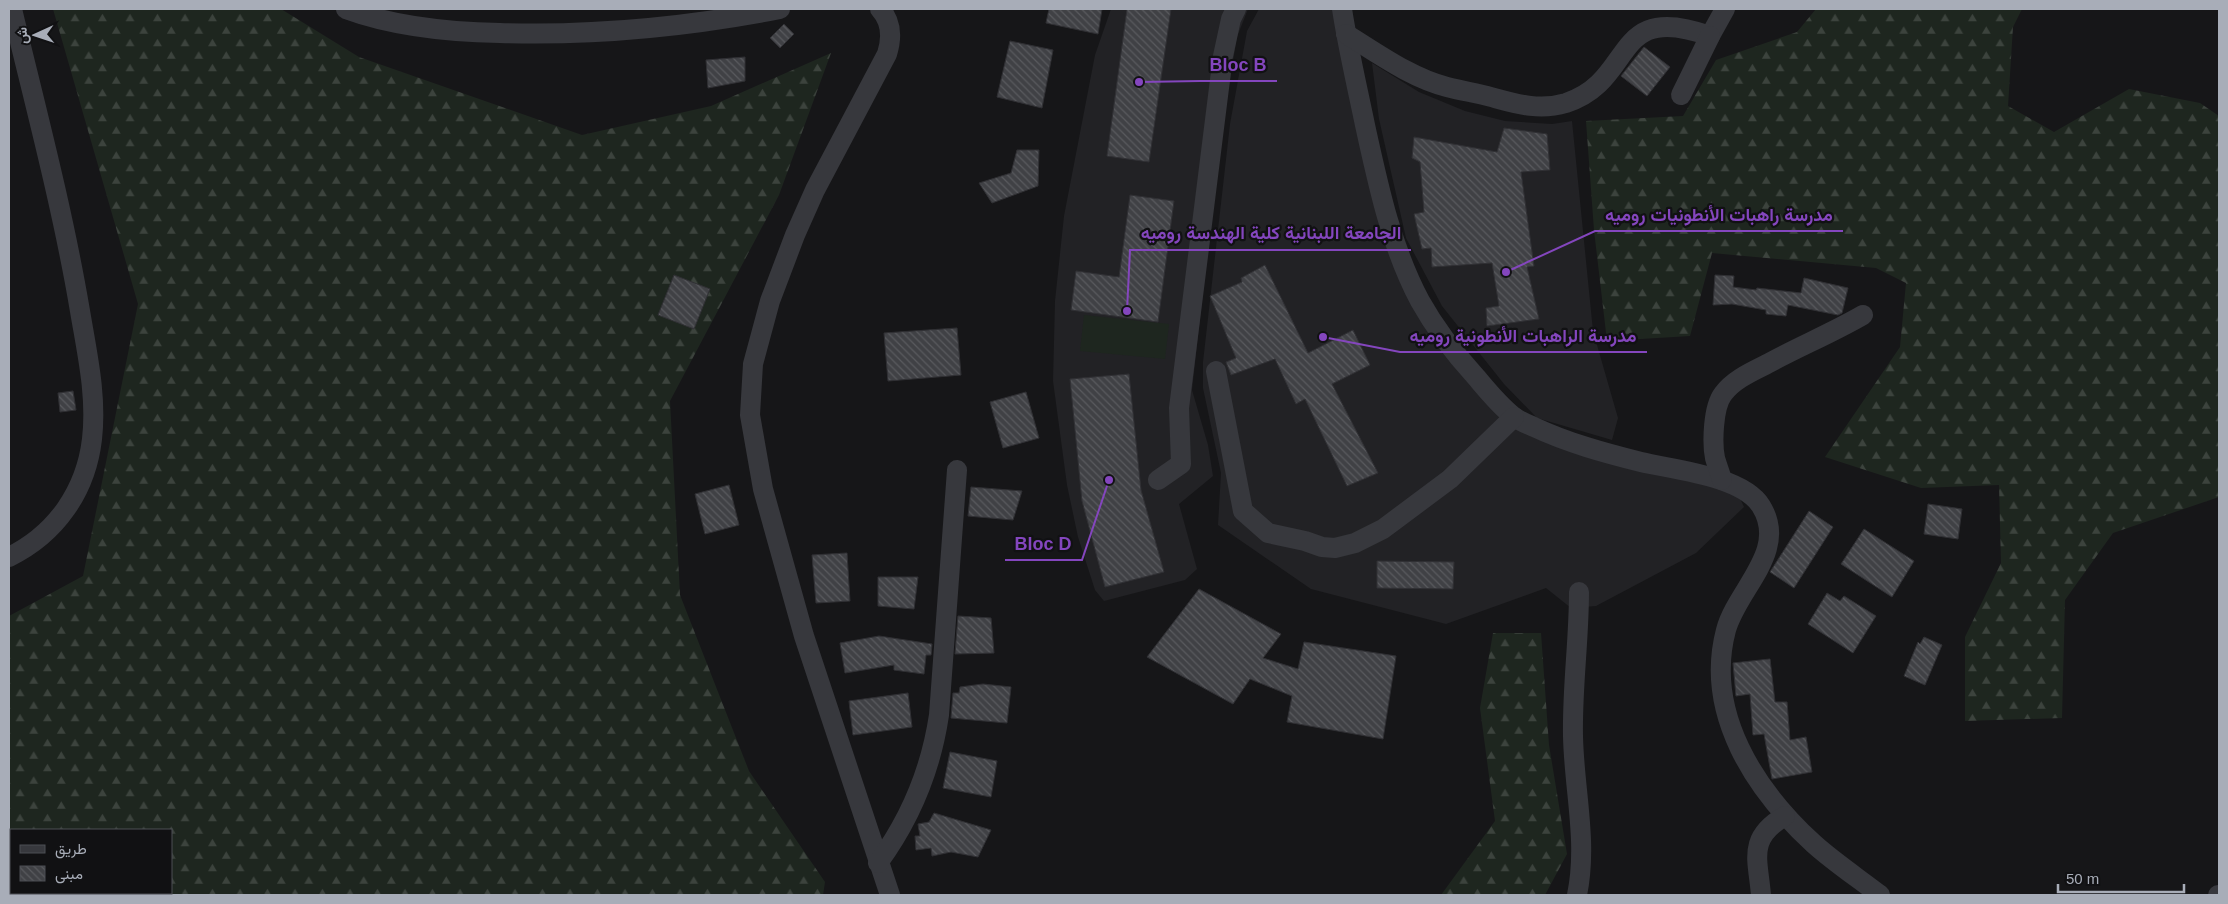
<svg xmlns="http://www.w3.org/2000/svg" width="2228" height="904" font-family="Arial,Vazirmatn,sans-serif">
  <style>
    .built { fill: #222225 }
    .forest { fill: url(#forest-firs); fill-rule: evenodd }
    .park { fill: #1e261f }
    .building { fill: url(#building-back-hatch); stroke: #303034 }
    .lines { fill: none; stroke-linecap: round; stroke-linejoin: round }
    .minor { stroke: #37383d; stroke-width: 20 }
    .leader { fill: none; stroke: #8446be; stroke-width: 2 }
    .callout-dot { fill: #8446be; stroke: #111113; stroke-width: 2 }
    .callout-label { font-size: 18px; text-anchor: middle; font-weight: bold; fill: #8446be; stroke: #111113; stroke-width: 4.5; stroke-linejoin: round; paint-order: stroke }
  </style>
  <defs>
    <pattern id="forest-firs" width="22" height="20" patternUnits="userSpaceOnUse" patternTransform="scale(1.25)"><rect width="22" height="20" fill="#1e261f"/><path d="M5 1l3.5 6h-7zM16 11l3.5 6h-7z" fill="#3c433d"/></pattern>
    <pattern id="building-back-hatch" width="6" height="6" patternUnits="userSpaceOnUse" patternTransform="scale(1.25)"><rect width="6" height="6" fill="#404145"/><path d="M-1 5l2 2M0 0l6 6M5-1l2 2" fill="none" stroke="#595a5e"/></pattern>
  </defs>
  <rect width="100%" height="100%" fill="#161618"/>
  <g class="built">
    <polygon points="1111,9 1248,9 1237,37 1220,140 1192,390 1208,445 1213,476 1179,504 1197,569 1185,580 1104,601 1095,590 1078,537 1067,485 1053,381 1055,301 1064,216 1095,55"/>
    <polygon points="1259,9 1338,9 1403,274 1512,422 1738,494 1744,507 1696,553 1596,606 1571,608 1546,588 1446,624 1311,589 1218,525 1221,473 1203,388 1203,362 1230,124 1247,31"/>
    <polygon points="1372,63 1419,92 1465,111 1505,121 1552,124 1572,121 1593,331 1618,418 1612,440 1537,418 1504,384 1442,306 1406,238 1379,119"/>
  </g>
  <g class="forest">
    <path d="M53,9H281L359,57L582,135L711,106L831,53L779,195L670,401L680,595L749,771L825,882L823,895H9V616L83,576L138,304ZM11,830H171V893H11Z"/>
    <polygon points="1816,9 2022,9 2013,27 2008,106 2054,132 2129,89 2200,103 2219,116 2219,497 2113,533 2065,600 2062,718 1965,721 1965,637 2001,563 1999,485 1921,488 1825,457 1900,347 1906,283 1876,268 1712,253 1690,336 1607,341 1594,230 1586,121 1683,116 1716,60 1797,32"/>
    <polygon points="1493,633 1541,633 1549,745 1567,854 1545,895 1441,895 1495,821 1480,708"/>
  </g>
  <polygon class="park" points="1084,315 1169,324 1165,359 1080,351"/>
  <g class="building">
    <polygon points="1049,9 1102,9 1098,34 1046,23"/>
    <polygon points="1127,9 1171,9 1149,162 1107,156"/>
    <polygon points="784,24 794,34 780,48 770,38"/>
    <polygon points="1010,41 1053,50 1042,108 997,97"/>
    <polygon points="1644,47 1670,67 1647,96 1621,76"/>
    <polygon points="745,57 745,81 708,88 706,60"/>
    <polygon points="1504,128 1547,134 1550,170 1521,172 1534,266 1527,267 1539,319 1487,326 1486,308 1499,306 1492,263 1432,267 1431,248 1422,249 1414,214 1424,212 1420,162 1412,158 1414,137 1497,152"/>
    <polygon points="1017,150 1039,150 1038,186 992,203 979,183 1011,173"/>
    <polygon points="1130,195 1174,201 1158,322 1071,310 1076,271 1119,277"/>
    <polygon points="1265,265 1308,353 1353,330 1370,365 1332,384 1378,473 1347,486 1305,399 1296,404 1275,359 1231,375 1226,362 1236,358 1210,296 1242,282 1241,278"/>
    <polygon points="674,275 710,289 694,329 658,315"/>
    <polygon points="1715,275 1734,276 1733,287 1756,290 1757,288 1801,293 1804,278 1848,288 1842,313 1838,315 1788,305 1786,316 1766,314 1766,310 1732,304 1713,305"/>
    <polygon points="957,328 961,375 888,381 884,333"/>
    <polygon points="1129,374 1141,490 1164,572 1105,587 1082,501 1070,379"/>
    <polygon points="73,391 76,410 60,412 58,393"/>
    <polygon points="1026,392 1039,438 1003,448 990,402"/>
    <polygon points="729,485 739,525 705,534 695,494"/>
    <polygon points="971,487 1022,491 1013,520 968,516"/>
    <polygon points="1928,504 1962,509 1958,539 1924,534"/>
    <polygon points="1809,511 1833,527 1794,588 1770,572"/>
    <polygon points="1864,529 1914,561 1892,597 1841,564"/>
    <polygon points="847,553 850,601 816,603 812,555"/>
    <polygon points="1377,561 1454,562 1453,589 1377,588"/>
    <polygon points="878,577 918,577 914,609 878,606"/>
    <polygon points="1199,589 1281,634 1263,658 1298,669 1304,642 1396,656 1383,739 1287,722 1292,696 1250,679 1233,704 1147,657"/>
    <polygon points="1827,593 1840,601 1844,596 1876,616 1853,653 1808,624"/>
    <polygon points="958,616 991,618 994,653 955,654"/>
    <polygon points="879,636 932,644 931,655 926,655 924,674 894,670 894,665 845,673 840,643"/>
    <polygon points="1924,637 1942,645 1925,685 1904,676 1918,642 1920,644"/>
    <polygon points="1770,659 1775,702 1787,702 1790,740 1806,737 1812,772 1772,779 1764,734 1753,735 1750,694 1736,696 1733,663"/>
    <polygon points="983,684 1011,687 1007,723 951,718 953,693 959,693 960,687"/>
    <polygon points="908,693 912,727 853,735 849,701"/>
    <polygon points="950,752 997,761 991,797 943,788"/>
    <polygon points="934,813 991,830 978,857 951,852 932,856 931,848 916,850 915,836 920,836 918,824 929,822"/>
  </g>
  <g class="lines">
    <g class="minor">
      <path d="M346,9C395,27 448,32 500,33C594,36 687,27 780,9"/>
      <path d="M880,9C892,22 892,38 887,54L815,190L795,235L770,301L753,364L750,415L763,489L804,636L890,895"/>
      <path d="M1342,9C1348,48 1357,86 1365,125C1378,184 1391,247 1420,301C1435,328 1455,354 1476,377C1487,390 1499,405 1513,416C1519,421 1527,424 1534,427C1568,443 1605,453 1641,462C1675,470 1742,476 1761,506C1789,551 1737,589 1726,630C1704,713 1755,790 1814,844C1834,862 1858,878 1880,895"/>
      <path d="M1346,34C1377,53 1411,78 1447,87C1462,91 1477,93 1491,97C1517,104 1539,111 1566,103C1637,80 1610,0 1710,36L1725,9"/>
      <polyline points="1681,95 1710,36"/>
      <polyline points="1216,371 1243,511 1268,533 1305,541 1322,547 1335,548 1355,543 1383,529 1450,479 1514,417"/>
      <polyline points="1158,480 1181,464 1179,408 1223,56 1231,19 1236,9"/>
      <path d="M1722,480C1720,473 1717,465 1715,458C1712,443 1713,407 1723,394C1733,380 1751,372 1767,364C1798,347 1832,333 1863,315"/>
      <path d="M9,557C56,534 86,491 92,439C97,396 87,353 80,311C63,210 36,109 12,9"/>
      <path d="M878,863C911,818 931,769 939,715L957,470"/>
      <path d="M1577,895C1588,842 1574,790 1573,736C1572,688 1579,641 1579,592"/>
      <path d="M1761,895C1758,859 1747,838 1785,816"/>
      <polyline points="2218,895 2219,895"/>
    </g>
  </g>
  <path class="leader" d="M1139 82L1200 81H1277M1506 272L1595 231H1843M1127 311L1130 250H1411M1323 337L1400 352H1647M1109 480L1082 560H1005"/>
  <g class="callout-dot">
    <circle cx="1139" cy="82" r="5"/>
    <circle cx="1506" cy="272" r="5"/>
    <circle cx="1127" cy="311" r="5"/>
    <circle cx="1323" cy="337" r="5"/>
    <circle cx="1109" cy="480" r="5"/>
  </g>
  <g class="callout-label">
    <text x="1238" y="71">Bloc B</text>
    <text x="1719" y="221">مدرسة راهبات الأنطونيات روميه</text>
    <text x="1271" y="239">الجامعة اللبنانية كلية الهندسة روميه</text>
    <text x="1523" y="342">مدرسة الراهبات الأنطونية روميه</text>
    <text x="1043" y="550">Bloc D</text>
  </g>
  <rect width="2228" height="904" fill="none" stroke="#a8adb8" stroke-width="20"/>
  <rect x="10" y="829" width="162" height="65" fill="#111113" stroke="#4d4f55"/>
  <rect x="20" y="845" width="25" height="8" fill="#37383d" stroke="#4d4f55"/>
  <text x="55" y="854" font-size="15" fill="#a8adb8">طريق</text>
  <rect x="20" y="866" width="25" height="15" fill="url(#building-back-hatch)" stroke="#4d4f55"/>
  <text x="55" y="879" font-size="15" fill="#a8adb8">مبنى</text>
  <g transform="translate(35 35) rotate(267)" stroke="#111113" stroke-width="4" paint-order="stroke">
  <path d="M0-4L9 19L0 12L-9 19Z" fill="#a8adb8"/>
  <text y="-8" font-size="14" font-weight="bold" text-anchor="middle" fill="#a8adb8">ش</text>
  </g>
  <path d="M2058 884v8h126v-8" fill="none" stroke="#a8adb8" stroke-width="2.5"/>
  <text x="2066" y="884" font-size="15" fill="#a8adb8" stroke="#111113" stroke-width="4" paint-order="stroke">50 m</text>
</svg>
